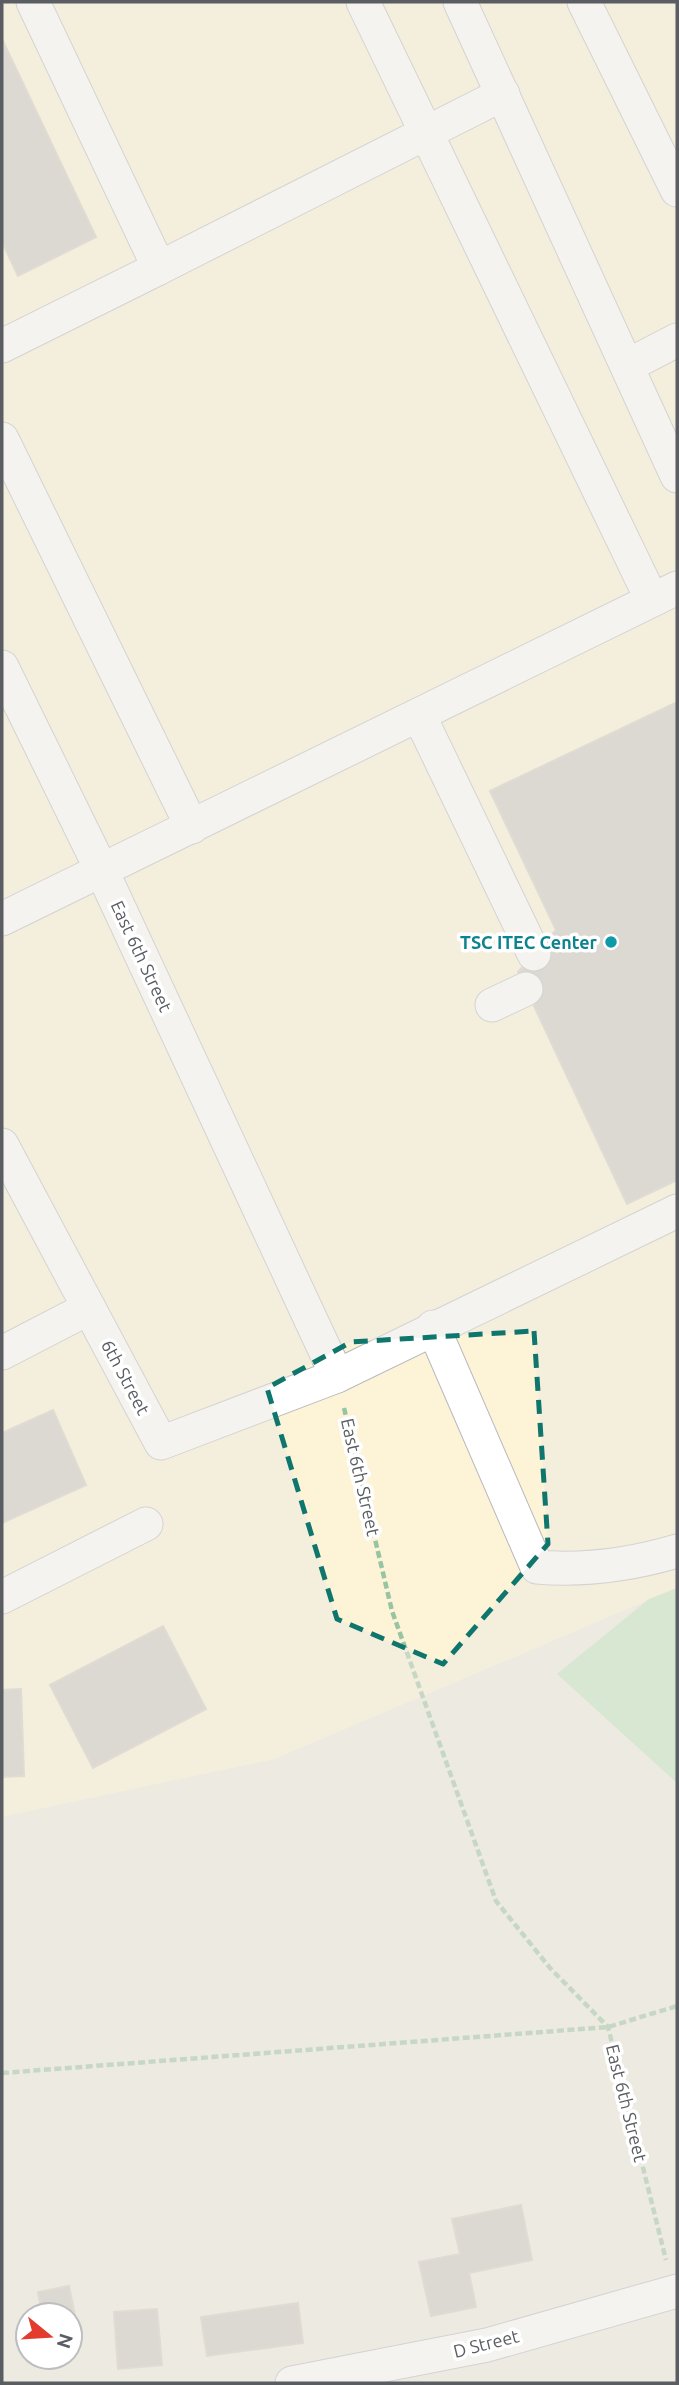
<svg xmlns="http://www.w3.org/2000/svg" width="679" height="2385" font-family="Ubuntu,sans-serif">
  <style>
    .commercial { fill: #fdf3d6 }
    .green { fill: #bee4be }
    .building { fill: #c8c4be; stroke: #d1cbc0; stroke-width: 2 }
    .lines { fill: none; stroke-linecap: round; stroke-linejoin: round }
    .minor-casing { stroke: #b7b9be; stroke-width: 35 }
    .path { stroke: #97c4a3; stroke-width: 4.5; stroke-dasharray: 7 3.5; stroke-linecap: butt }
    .minor { stroke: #fff; stroke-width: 33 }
    .marked { fill: none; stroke: #0f766e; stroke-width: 5; stroke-dasharray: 14 9; stroke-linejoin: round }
    .culture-dot { fill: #0f9aa8; stroke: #fff; stroke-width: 2.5 }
    .labels { text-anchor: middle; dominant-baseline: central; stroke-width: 7; stroke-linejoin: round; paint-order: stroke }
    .culture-label { font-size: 18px; font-weight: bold; fill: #0d838f; stroke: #fff; text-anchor: end }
    .street-label { font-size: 18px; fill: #5a5d62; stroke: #fff }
  </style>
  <rect width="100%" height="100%" fill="#eceae1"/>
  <polygon class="commercial" points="2,2 677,2 677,1588 275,1759 2,1817"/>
  <polygon class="green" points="677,1588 677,1783 557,1674 649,1599"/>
  <g class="building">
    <polygon points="2,39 96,237 18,276 2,242"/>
    <polygon points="677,702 677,1180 627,1204 518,972 556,930 490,791"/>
    <polygon points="53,1410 86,1485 2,1523 2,1433"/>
    <polygon points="163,1626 206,1709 93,1768 50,1685"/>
    <polygon points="21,1689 24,1776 2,1777 2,1690"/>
    <polygon points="521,2205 532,2260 469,2273 476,2307 431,2316 419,2262 460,2254 452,2219"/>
    <polygon points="69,2286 81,2345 70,2347 70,2315 42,2315 38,2292"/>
    <polygon points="298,2303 303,2343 207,2356 201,2317"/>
    <polygon points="157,2309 162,2365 118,2369 114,2312"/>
  </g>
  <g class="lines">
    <g class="minor-casing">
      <g id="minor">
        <polyline points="363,2 652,600"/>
        <polyline points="460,2 677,476"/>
        <polyline points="584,2 677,190"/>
        <polyline points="159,268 503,94"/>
        <polyline points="2,346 159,268 33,2"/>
        <polyline points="627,366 677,340"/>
        <polyline points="2,439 192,827"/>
        <polyline points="2,667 102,871 337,1376"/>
        <polyline points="419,715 534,954"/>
        <polyline points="2,919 677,588"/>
        <polyline points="492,1005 526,989"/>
        <polyline points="2,1145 161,1443 337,1376 677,1211"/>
        <path d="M433,1327L537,1567C586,1571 630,1565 677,1551"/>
        <polyline points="2,1353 89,1308"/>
        <polyline points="2,1597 146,1524"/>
        <polyline points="292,2383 487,2345 677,2291"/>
      </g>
    </g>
    <g class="path">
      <polyline points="344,1408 392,1611 496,1901 550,1968 608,2027 666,2260"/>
      <polyline points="2,2073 608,2027 677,2006"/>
    </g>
    <use href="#minor" class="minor"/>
  </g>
  <path d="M0 0H679V2385H0ZM534,1331L548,1544L443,1664L337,1619L267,1388L351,1342Z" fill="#eceae1" fill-opacity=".55" fill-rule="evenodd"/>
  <path class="marked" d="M534,1331L548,1544L443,1664L337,1619L267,1388L351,1342Z"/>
  <circle class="culture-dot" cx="611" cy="942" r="7"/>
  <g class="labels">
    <g class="culture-label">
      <text x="597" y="942">TSC ITEC Center</text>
    </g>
    <g class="street-label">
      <text transform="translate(142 956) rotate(65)">East 6th Street</text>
      <text transform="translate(126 1377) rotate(62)">6th Street</text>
      <text transform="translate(361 1477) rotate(77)">East 6th Street</text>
      <text transform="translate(627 2103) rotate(76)">East 6th Street</text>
      <text transform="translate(486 2343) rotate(-14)">D Street</text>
    </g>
  </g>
  <rect width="679" height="2385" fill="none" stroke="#5a5d62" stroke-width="7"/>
  <g transform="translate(49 2336) rotate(108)"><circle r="33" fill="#ffffff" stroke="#bdbec0" stroke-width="2"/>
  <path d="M0-5L12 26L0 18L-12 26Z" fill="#e43b2f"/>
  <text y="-10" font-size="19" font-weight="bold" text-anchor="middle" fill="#5a5d62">N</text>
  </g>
</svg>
